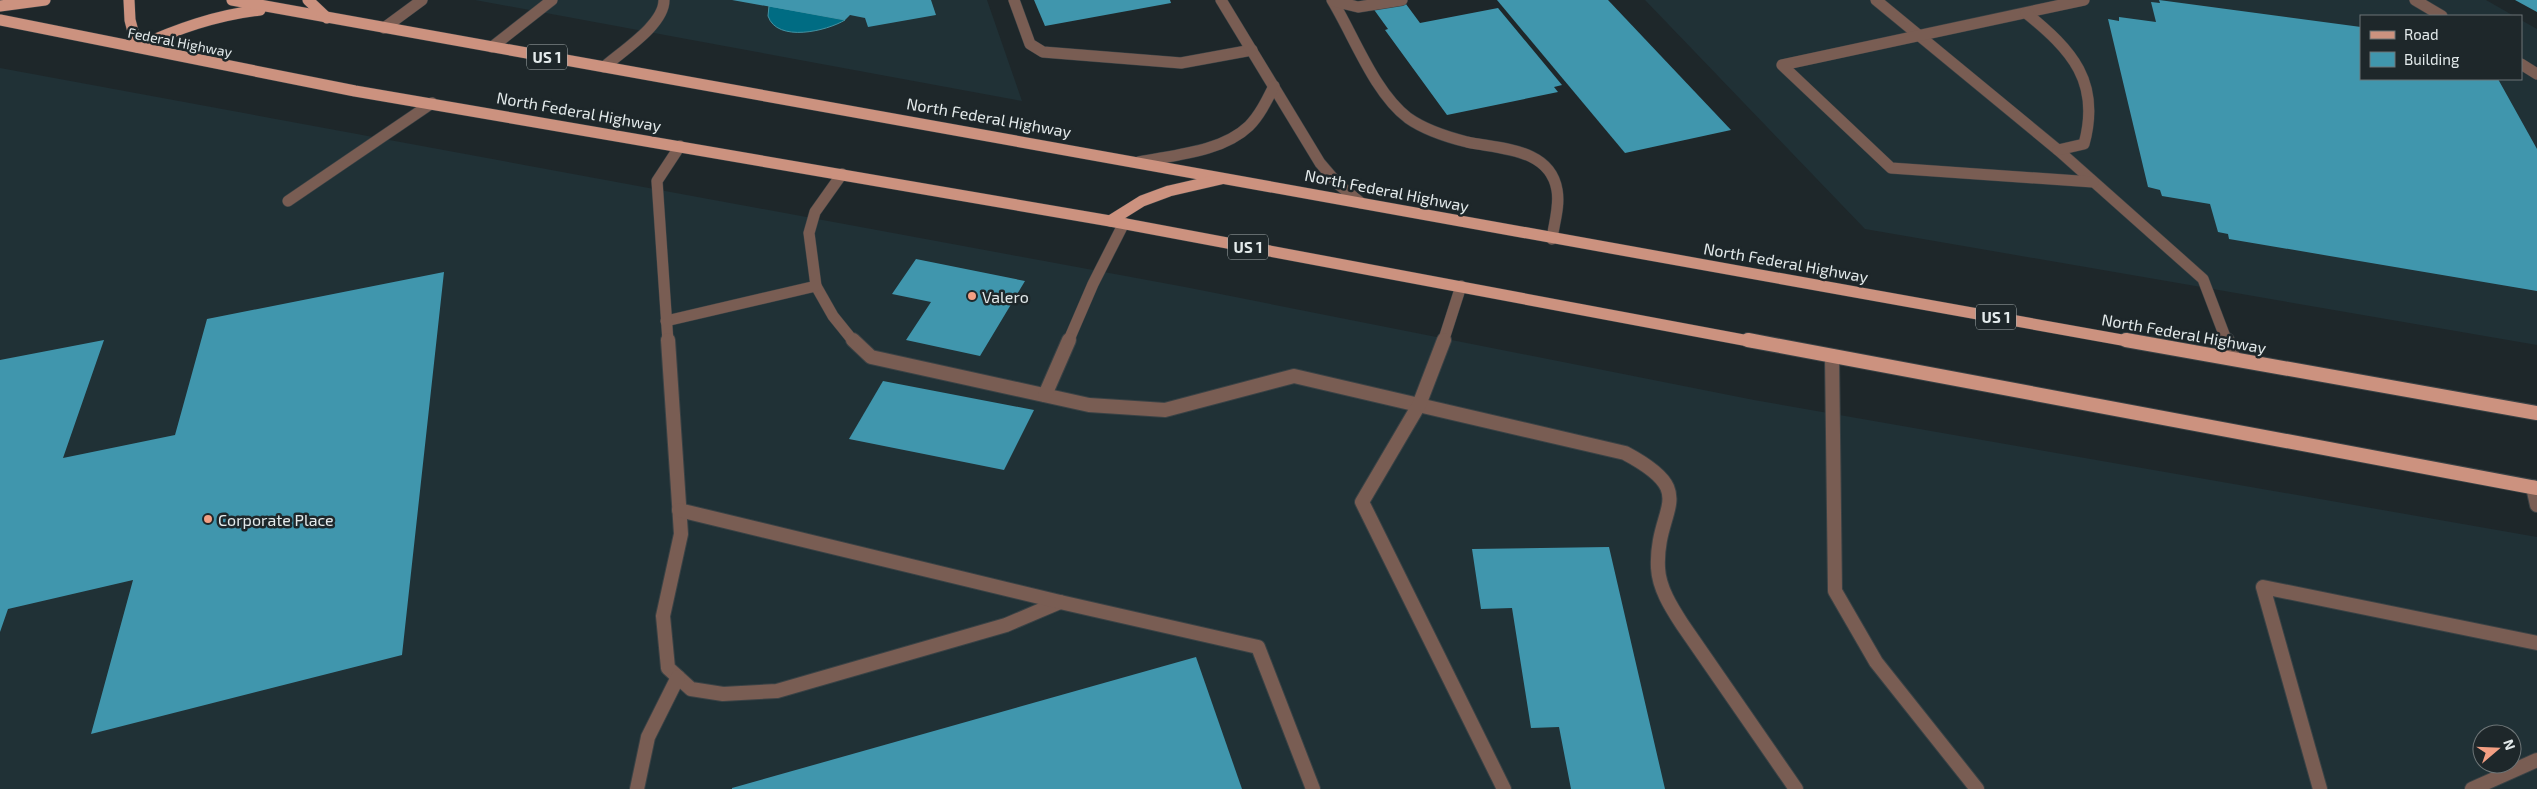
<svg xmlns="http://www.w3.org/2000/svg" width="2537" height="789" font-family="'Exo 2',sans-serif">
  <style>
    .built { fill: #203136; fill-rule: evenodd }
    .water { fill: #006c83; stroke: #4492a2 }
    .building { fill: #4096ad }
    .lines { fill: none; stroke-linecap: round; stroke-linejoin: round }
    .service-far1-casing { stroke: #3a4245; stroke-width: 12 }
    .service-casing { stroke: #3a4245; stroke-width: 16 }
    .minor-casing { stroke: #3a4245; stroke-width: 12 }
    .primary-far1-casing { stroke: #3a4245; stroke-width: 12 }
    .primary-casing { stroke: #3a4245; stroke-width: 16 }
    .service-far1 { stroke: #795d53; stroke-width: 11 }
    .service { stroke: #795d53; stroke-width: 14 }
    .minor { stroke: #795d53; stroke-width: 11 }
    .primary-far1 { stroke: #cc927f; stroke-width: 11 }
    .primary { stroke: #cc927f; stroke-width: 14 }
    .poi-dot { fill: #f39f83; stroke: #1e272a; stroke-width: 2 }
    .labels { text-anchor: middle; dominant-baseline: central; stroke-width: 5; stroke-linejoin: round; paint-order: stroke }
    .far-street-label { font-size: 14px; fill: #e3eaeb; stroke: #1e272a }
    .shield { fill: #1e272a; stroke: #a8b0b1; stroke-width: 1 }
    .shield-label { font-size: 15px; font-weight: bold; fill: #e3eaeb }
    .street-label { font-size: 16px; fill: #e3eaeb; stroke: #1e272a }
    .poi-label { font-size: 16px; fill: #e3eaeb; stroke: #1e272a; text-anchor: start }
  </style>
  <rect width="100%" height="100%" fill="#1e272a"/>
  <g class="built">
    <polygon points="475,0 987,0 1022,101 692,40"/>
    <polygon points="1645,0 2486,0 2514,16 2361,16 2361,79 2521,79 2521,20 2537,29 2537,345 1865,229"/>
    <path d="M0,68L1185,287L1754,400L2537,537V789H0ZM2482,734H2512V764H2482Z"/>
  </g>
  <path class="water" d="M769,6L845,20C827,31 777,43 768,16Z"/>
  <g class="building">
    <polygon points="732,0 931,0 936,15 868,27 865,18 850,15 845,20"/>
    <polygon points="1034,0 1170,0 1171,3 1045,26"/>
    <polygon points="1367,0 1403,0 1420,23 1498,8 1562,85 1554,87 1558,92 1447,115 1385,30 1388,29"/>
    <polygon points="1497,0 1608,0 1731,130 1625,153"/>
    <polygon points="2159,0 2361,27 2361,79 2498,79 2537,149 2537,291 2229,239 2228,234 2218,232 2210,204 2162,196 2160,190 2148,187 2108,19 2119,21 2119,17 2156,22 2151,2 2160,3"/>
    <polygon points="2515,0 2537,0 2537,12"/>
    <polygon points="916,259 1025,281 980,356 906,340 931,302 892,294"/>
    <polygon points="444,272 402,655 91,734 133,580 8,609 0,632 0,360 104,340 63,458 175,435 207,319"/>
    <polygon points="883,381 1034,410 1004,470 849,439"/>
    <polygon points="1609,547 1665,789 1571,789 1559,727 1531,728 1512,608 1481,609 1472,549"/>
    <polygon points="1196,657 1242,789 732,789 732,788"/>
  </g>
  <g class="lines">
    <g class="service-far1-casing">
      <g id="service-far1">
        <polyline points="1014,0 1030,44 1043,52 1181,63 1252,50"/>
        <path d="M1332,0C1354,36 1374,92 1408,118C1425,130 1447,137 1467,142C1500,149 1550,148 1557,190C1560,206 1554,223 1552,239"/>
        <polyline points="1876,0 2058,150 2203,279 2227,342"/>
        <polyline points="2084,0 1782,65 1891,168 2093,182"/>
        <polyline points="2415,0 2442,16"/>
        <polyline points="1333,1 1358,7 1402,0"/>
        <path d="M2026,13C2072,50 2101,82 2084,144L2058,150"/>
        <polyline points="384,28 422,0"/>
        <polyline points="492,47 552,0"/>
        <polyline points="2521,64 2537,74"/>
        <path d="M604,67C622,51 664,25 664,0"/>
        <polyline points="288,201 432,103"/>
        <polyline points="816,286 833,316 854,342"/>
        <polyline points="666,321 816,286 809,233 815,212 842,174"/>
        <polyline points="668,342 657,181 680,146"/>
        <polyline points="1068,342 1093,284 1124,223"/>
        <polyline points="1443,342 1461,286"/>
      </g>
    </g>
    <g class="service-casing">
      <g id="service">
        <polyline points="668,340 681,534 663,616 668,668 691,689 723,694 777,691 1006,625 1060,602"/>
        <path d="M853,340L871,357L1089,405L1165,410L1294,376L1625,453C1702,494 1655,506 1658,568C1659,588 1671,607 1682,624L1796,789"/>
        <polyline points="1444,340 1419,405 1362,502 1504,789"/>
        <polyline points="2227,340 2234,359"/>
        <polyline points="1832,356 1835,591 1876,662 1977,789"/>
        <polyline points="1045,395 1069,340"/>
        <polyline points="2533,487 2537,505"/>
        <polyline points="679,510 1060,602 1258,647 1313,789"/>
        <polyline points="637,789 648,737 678,677"/>
        <polyline points="2320,789 2263,587 2537,643"/>
        <polyline points="2472,789 2537,760"/>
      </g>
    </g>
    <g class="minor-casing">
      <g id="minor">
        <polyline points="1221,0 1320,163 1338,184 1361,203"/>
        <path d="M1139,162C1174,155 1222,152 1249,126C1260,115 1267,100 1274,86"/>
      </g>
    </g>
    <g class="primary-far1-casing">
      <g id="primary-far1">
        <path d="M129,0L130,20L137,47C177,29 216,15 260,10"/>
        <polyline points="232,0 2133,342"/>
        <polyline points="308,0 327,18"/>
        <polyline points="0,6 45,0"/>
        <polyline points="0,20 355,91 1110,221 1754,342"/>
        <polyline points="1110,221 1142,201 1169,191 1221,179"/>
      </g>
    </g>
    <g class="primary-casing">
      <g id="primary">
        <polyline points="1748,340 2537,488"/>
        <polyline points="2126,340 2537,413"/>
      </g>
    </g>
    <use href="#service-far1" class="service-far1"/>
    <use href="#service" class="service"/>
    <use href="#minor" class="minor"/>
    <use href="#primary-far1" class="primary-far1"/>
    <use href="#primary" class="primary"/>
  </g>
  <g class="poi-dot">
    <circle cx="972" cy="296" r="5"/>
    <circle cx="208" cy="519" r="5"/>
  </g>
  <g class="labels">
    <g class="far-street-label">
      <text transform="translate(180 42) rotate(11)">Federal Highway</text>
    </g>
    <g class="shield">
      <rect x="527" y="44.5" width="40" height="25" rx="4"/>
      <rect x="1228" y="234.5" width="40" height="25" rx="4"/>
      <rect x="1976" y="304.5" width="40" height="25" rx="4"/>
    </g>
    <g class="shield-label">
      <text x="547" y="57">US 1</text>
      <text x="1248" y="247">US 1</text>
      <text x="1996" y="317">US 1</text>
    </g>
    <g class="street-label">
      <text transform="translate(579 111) rotate(10)">North Federal Highway</text>
      <text transform="translate(989 117) rotate(10)">North Federal Highway</text>
      <text transform="translate(1387 190) rotate(11)">North Federal Highway</text>
      <text transform="translate(1786 262) rotate(10)">North Federal Highway</text>
      <text transform="translate(2184 333) rotate(10)">North Federal Highway</text>
    </g>
    <g class="poi-label">
      <text x="982" y="296">Valero</text>
      <text x="218" y="519">Corporate Place</text>
    </g>
  </g>
  <rect x="2360" y="15" width="162" height="65" fill="#1e272a" stroke="#6d7577"/>
  <rect x="2370" y="31" width="25" height="8" fill="#cc927f" stroke="#6d7577"/>
  <text x="2404" y="40" font-size="15" fill="#e3eaeb">Road</text>
  <rect x="2370" y="52" width="25" height="15" fill="#4096ad" stroke="#6d7577"/>
  <text x="2404" y="65" font-size="15" fill="#e3eaeb">Building</text>
  <g transform="translate(2497 749) rotate(71)"><circle r="24" fill="#1e272a" stroke="#6d7577"/>
  <path d="M0-4L9 19L0 12L-9 19Z" fill="#f39f83"/>
  <text y="-8" font-size="14" font-weight="bold" text-anchor="middle" fill="#e3eaeb">N</text>
  </g>
</svg>
